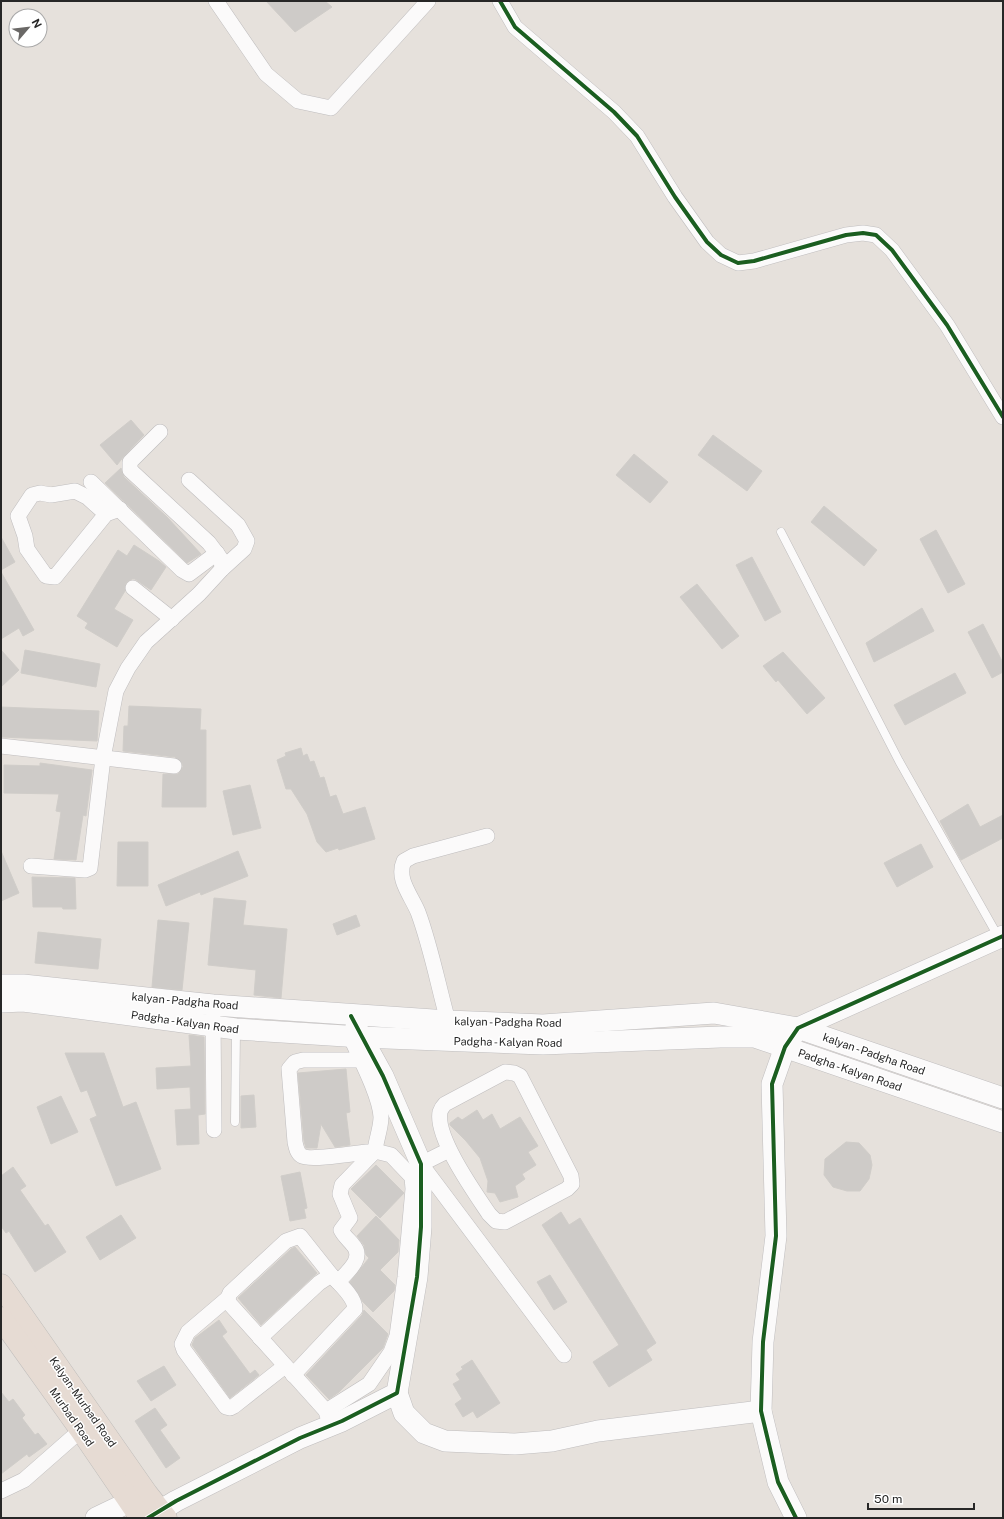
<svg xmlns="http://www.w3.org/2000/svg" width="1004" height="1519" font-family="'Public Sans',sans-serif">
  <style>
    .building { fill: #cecbc8; stroke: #d0cdc9 }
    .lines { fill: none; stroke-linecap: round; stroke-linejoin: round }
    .lane-casing { stroke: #bfbdbe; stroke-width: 9 }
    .street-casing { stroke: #bfbdbe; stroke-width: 16 }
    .secondary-casing { stroke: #bfbdbe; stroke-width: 22 }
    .highway-casing { stroke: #bfbdbb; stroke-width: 23 }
    .lane { stroke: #fbfafa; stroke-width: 8 }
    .street { stroke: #fbfafa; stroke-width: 15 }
    .secondary { stroke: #fbfafa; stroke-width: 21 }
    .highway { stroke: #e6dbd3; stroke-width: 22 }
    .cycleway-casing { stroke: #fff; stroke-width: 6 }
    .cycleway { stroke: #1b5e20; stroke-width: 4 }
    .labels { text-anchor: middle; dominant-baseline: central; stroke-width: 3; stroke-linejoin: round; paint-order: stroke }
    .street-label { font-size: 11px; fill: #272727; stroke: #fff }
  </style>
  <rect width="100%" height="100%" fill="#e6e1dc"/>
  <g class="building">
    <polygon points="266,1 325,1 332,7 295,32"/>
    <polygon points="131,420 144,435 124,456 117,465 100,445"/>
    <polygon points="713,435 762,471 747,491 698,455"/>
    <polygon points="634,454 668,482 650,503 616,475"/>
    <polygon points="121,468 124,477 167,517 201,554 187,563 105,483"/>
    <polygon points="824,506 877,550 864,566 811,522"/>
    <polygon points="936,530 965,584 948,593 920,539"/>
    <polygon points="1,537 15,562 1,570"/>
    <polygon points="134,545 159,561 166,567 151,590 135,579 132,579 126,583 125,591 114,609 133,620 117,647 85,628 88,623 77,616 118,550 127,556"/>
    <polygon points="752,557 781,612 765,621 736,565"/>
    <polygon points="1,572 34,630 23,636 19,628 1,639"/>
    <polygon points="697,584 739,636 722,649 680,597"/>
    <polygon points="922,608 934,631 874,662 866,643"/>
    <polygon points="983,624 1003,663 1003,672 992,678 968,632"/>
    <polygon points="1,650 19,670 1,687"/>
    <polygon points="25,650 100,664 96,687 21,673"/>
    <polygon points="783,652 825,698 807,714 778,680 776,682 763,666"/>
    <polygon points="955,673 966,693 905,725 894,705"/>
    <polygon points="129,706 201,709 200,730 206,730 206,807 162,807 163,774 178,774 183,767 182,763 175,757 123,751 124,726 128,726"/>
    <polygon points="1,707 99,711 97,741 1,737"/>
    <polygon points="301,748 303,756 307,754 310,762 314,761 320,778 324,777 330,797 336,795 343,814 365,807 375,839 339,850 338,848 326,852 317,842 307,814 291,789 286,789 277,760 286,756 285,753"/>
    <polygon points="40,763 92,770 86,816 83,815 76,860 54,859 61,812 56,811 59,794 4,793 4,765 40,766"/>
    <polygon points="250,785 261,828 233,835 223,791"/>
    <polygon points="968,804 980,827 1003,815 1003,838 961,860 940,821"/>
    <polygon points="118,842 148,842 148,886 117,886"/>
    <polygon points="921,844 933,867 897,887 884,863"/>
    <polygon points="1,851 19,893 1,901"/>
    <polygon points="238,851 248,876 201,895 200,892 166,906 158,885"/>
    <polygon points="32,877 75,878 76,909 63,909 62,907 33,907"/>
    <polygon points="214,898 246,901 243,925 287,929 281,998 254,995 256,970 208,965"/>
    <polygon points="356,915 360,926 337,935 333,924"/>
    <polygon points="158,920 189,923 182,990 152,987"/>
    <polygon points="38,932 101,939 98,969 35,963"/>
    <polygon points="189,1035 204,1037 205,1114 198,1115 199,1144 177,1145 175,1110 191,1109 190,1087 157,1089 156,1068 191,1066"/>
    <polygon points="65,1053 104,1053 123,1107 136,1102 161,1169 116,1186 90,1119 97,1116 87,1090 81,1092"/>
    <polygon points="346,1069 350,1112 346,1113 350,1145 335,1147 321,1124 317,1148 306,1148 304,1141 298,1073"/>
    <polygon points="254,1095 256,1127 241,1128 241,1096"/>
    <polygon points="61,1096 78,1132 51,1144 37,1107"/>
    <polygon points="477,1110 483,1120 492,1114 500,1129 520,1117 538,1146 528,1152 536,1165 522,1174 525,1179 515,1186 518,1197 500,1202 495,1193 487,1192 488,1181 480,1158 466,1141 450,1125 450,1123 458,1117 462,1120"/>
    <polygon points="846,1142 859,1143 870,1155 872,1165 869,1179 860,1191 847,1191 833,1187 824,1175 825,1159"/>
    <polygon points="376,1165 404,1193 380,1218 351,1189"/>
    <polygon points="13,1167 26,1186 20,1190 45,1226 48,1224 66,1252 35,1272 9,1231 6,1233 1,1226 1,1176"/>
    <polygon points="300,1172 307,1208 304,1209 306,1218 290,1221 281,1176"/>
    <polygon points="561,1212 569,1225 580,1218 656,1343 646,1350 652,1360 609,1387 593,1362 619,1345 542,1225"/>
    <polygon points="121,1215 136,1238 100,1260 86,1237"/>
    <polygon points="376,1216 399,1240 398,1252 380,1270 395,1285 394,1291 373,1312 363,1302 350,1282 369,1258 366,1255 364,1245 357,1236"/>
    <polygon points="295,1247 317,1273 261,1325 238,1298 291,1249"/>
    <polygon points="550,1275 567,1302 554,1310 537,1282"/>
    <polygon points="364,1310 388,1334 383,1348 339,1392 329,1399 306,1375 362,1315"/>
    <polygon points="219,1320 227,1332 222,1336 250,1374 255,1370 259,1375 230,1398 192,1345 195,1338"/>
    <polygon points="472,1360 500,1403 477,1418 473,1411 463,1417 455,1404 462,1399 453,1384 460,1380 456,1374 463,1369 461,1367"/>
    <polygon points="164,1366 176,1385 151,1401 137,1381"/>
    <polygon points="1,1392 9,1402 13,1399 25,1415 22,1418 35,1435 38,1433 47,1444 29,1457 27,1454 1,1474"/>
    <polygon points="155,1408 167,1425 160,1430 180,1458 166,1468 135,1421"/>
  </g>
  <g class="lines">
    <g class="lane-casing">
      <g id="lane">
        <polyline points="781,532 899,761 999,938"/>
        <polyline points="235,1122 236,1030"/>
      </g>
    </g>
    <g class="street-casing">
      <g id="street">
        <polyline points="216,1 266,74 298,101 331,108 428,1"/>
        <polyline points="500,1 515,27 614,112 637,136 675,197 707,242 721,255 738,263 754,261 846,235 863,233 876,235 892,250 947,325 1003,417"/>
        <polyline points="189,480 238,525 247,541 244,549 222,569"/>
        <polyline points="91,482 182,570 189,574 217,553"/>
        <polyline points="106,514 87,497 75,491 51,495 40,493 32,495 18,516 25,536 27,549 46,576 55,577 106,514 120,509"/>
        <polyline points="133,588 172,619"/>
        <polyline points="1,746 174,766"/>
        <polyline points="31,866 85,870 90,868 103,758 116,691 128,668 146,642 199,594 222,569 221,559 209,543 130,470 130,462 160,432"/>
        <polyline points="213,1018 214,1130"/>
        <path d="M448,1021C438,985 431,947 418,912C411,895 396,879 404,861L413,856L487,836"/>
        <path d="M350,1036C359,1056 380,1096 381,1117C381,1128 376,1140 375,1151C362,1152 311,1161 302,1156C297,1153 296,1147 295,1142L289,1069L295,1062L303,1060H361"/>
        <path d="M505,1072L514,1073L520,1076L571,1176L572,1184L567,1189L505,1222L496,1221L489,1214C475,1193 435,1137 440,1112C441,1109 443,1106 445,1104Z"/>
        <polyline points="449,1150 421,1164 564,1355"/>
        <polyline points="228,1298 188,1332 182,1344 184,1350 226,1407 230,1408 234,1406 285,1366"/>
        <path d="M260,1338L319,1283L331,1275C339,1283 355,1297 355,1309L293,1375"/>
        <path d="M326,1411L369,1384L391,1352L397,1336L405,1277L413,1189L412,1177L391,1155L375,1151L342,1185L340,1194L350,1218L341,1230C344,1236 349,1240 353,1245C365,1258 347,1272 338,1282"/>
        <polyline points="329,1421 326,1411 229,1303 228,1298 230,1293 286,1241 300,1236 331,1275"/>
        <polyline points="1,1491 24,1480 81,1430"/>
      </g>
    </g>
    <g class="secondary-casing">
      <g id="secondary">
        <polyline points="1,985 23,985 213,1005 448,1021 543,1025 714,1013 798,1028 1003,1098"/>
        <polyline points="1,1002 23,1001 63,1006 236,1029 361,1037 543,1044 720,1037 755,1037 1003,1122"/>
        <polyline points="397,1393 404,1413 424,1433 445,1441 515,1444 552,1441 598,1431 761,1411"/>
        <polyline points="96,1518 146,1494"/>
        <polyline points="148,1518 176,1501 300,1438 342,1421 397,1393 417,1277 421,1227 421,1164 383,1076 356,1027"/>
        <polyline points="796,1518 778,1482 761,1411 763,1342 776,1236 772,1084 785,1047 798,1028 1003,936"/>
      </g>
    </g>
    <g class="highway-casing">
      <g id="highway">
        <polyline points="1,1285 147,1494 166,1518"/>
        <polyline points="1,1318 81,1430 141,1518"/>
      </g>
    </g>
    <use href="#lane" class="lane"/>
    <use href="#street" class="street"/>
    <use href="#secondary" class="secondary"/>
    <use href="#highway" class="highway"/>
    <g class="cycleway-casing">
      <g id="cycleway">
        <polyline points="500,1 515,27 614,112 637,136 675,197 707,242 721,255 738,263 754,261 846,235 863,233 876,235 892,250 947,325 1003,417"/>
        <polyline points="148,1518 176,1501 300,1438 342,1421 397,1393 417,1277 421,1227 421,1164 383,1076 351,1016"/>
        <polyline points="796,1518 778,1482 761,1411 763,1342 776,1236 772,1084 785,1047 798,1028 1003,936"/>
      </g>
    </g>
    <use href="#cycleway" class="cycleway"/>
  </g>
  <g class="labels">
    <g class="street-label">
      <text transform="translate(185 1001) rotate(5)">kalyan - Padgha Road</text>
      <text transform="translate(185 1022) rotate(8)">Padgha - Kalyan Road</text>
      <text transform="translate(508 1022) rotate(1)">kalyan - Padgha Road</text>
      <text transform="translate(508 1042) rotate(1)">Padgha - Kalyan Road</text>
      <text transform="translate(874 1054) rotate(19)">kalyan - Padgha Road</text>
      <text transform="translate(850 1070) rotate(19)">Padgha - Kalyan Road</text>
      <text transform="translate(83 1402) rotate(55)">Kalyan-Murbad Road</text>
      <text transform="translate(72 1417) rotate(55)">Murbad Road</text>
    </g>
  </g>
  <rect width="1004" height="1519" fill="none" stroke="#272727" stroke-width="4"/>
  <g transform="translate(28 28) rotate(62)"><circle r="19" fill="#ffffff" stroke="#a9a9a9"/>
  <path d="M0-3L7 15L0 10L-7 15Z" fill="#6a6866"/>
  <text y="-6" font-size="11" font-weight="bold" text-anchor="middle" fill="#272727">N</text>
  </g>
  <path d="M868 1503v6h106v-6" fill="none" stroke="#272727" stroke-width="2"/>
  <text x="874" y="1503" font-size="12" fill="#272727" stroke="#ffffff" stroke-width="3" paint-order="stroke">50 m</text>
</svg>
